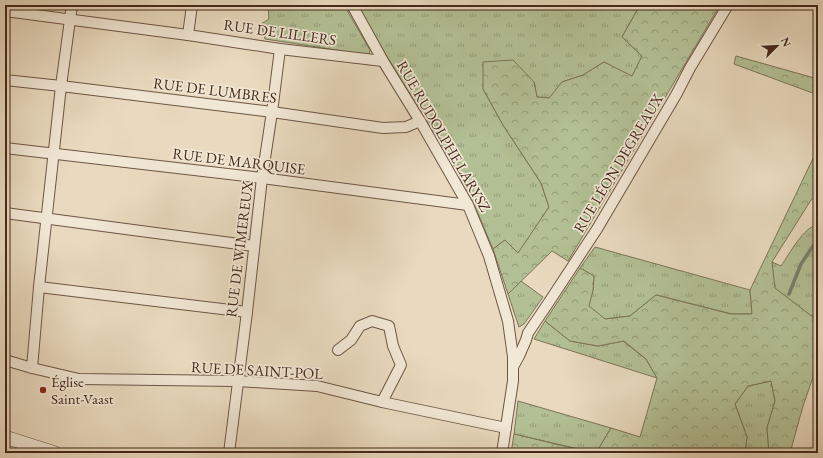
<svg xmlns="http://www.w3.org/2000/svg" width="823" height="458" font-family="'EB Garamond',serif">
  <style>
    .grass { fill: url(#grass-tufts); stroke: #7c7458 }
    .forest { fill: url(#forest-crowns); stroke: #7c7458 }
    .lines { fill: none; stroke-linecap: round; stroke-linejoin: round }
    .stream { stroke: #778171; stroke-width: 3.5 }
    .minor-casing { stroke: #6e5544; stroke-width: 12 }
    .tertiary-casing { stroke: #6e5544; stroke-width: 14 }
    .minor { stroke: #f1e7d5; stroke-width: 10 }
    .tertiary { stroke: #f1e7d5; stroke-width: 13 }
    .poi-dot { fill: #8f2418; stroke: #f1e7d5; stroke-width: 1.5 }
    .labels { text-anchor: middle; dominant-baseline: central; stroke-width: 3.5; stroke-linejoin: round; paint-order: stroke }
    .street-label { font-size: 15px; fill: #45291b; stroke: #f1e7d5 }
    .poi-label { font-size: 15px; fill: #45291b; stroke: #f1e7d5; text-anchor: start }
  </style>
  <defs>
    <pattern id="grass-tufts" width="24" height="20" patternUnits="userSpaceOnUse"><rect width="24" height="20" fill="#b3c095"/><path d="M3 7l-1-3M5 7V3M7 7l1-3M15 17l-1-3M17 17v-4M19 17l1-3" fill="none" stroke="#939c79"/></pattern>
    <pattern id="forest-crowns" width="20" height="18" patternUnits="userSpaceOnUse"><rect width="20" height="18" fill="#b3c095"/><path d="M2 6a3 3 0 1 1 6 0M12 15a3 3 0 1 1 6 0" fill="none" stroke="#939c79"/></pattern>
  </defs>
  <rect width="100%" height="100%" fill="#e9dabf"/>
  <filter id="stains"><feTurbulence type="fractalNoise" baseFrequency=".005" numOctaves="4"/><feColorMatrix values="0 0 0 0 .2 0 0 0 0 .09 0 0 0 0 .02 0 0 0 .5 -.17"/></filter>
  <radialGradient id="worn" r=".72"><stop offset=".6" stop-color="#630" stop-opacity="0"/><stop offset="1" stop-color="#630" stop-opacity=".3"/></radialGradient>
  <g class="grass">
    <polygon points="268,5 344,5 370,50 369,55 265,39 261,24 269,19"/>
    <polygon points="357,5 640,5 622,37 642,56 632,77 604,62 583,75 562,82 550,98 537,97 534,82 483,89 503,125 541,183 549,207 518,254 505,240 493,249 477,211 456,169 386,55"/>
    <path d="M818,224V321L774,288L772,262L781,266C790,253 803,228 818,224Z"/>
    <polygon points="595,247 750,290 752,314 732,314 656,295 630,316 605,319 588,307 593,290 594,276 580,268"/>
    <polygon points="521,281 543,297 524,324 519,327 508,294"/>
    <polygon points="545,321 570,341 598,346 623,341 646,359 657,378 534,339"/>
    <polygon points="771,381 775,401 767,428 769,453 745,453 747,437 735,404 748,386"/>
    <polygon points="518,401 611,428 596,453 514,434"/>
  </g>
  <g class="forest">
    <polygon points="640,5 720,5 568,261 552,251 508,294 493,249 505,240 518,253 549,207 541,183 503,125 483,89 483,62 513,60 534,82 537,97 549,98 562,82 583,75 604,62 632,76 642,56 622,37"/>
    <polygon points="736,56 818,79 818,95 734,64"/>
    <polygon points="818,148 818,194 811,200 772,262 775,288 818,321 818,363 803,406 790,453 769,453 767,428 775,401 771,381 748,386 735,404 747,437 745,453 596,453 611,428 640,437 657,378 646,359 624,341 598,346 570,341 545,321 580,268 594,276 593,290 589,306 605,319 630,316 656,295 731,314 752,314 750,290"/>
    <polygon points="514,434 593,453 511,453"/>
  </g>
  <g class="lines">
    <polyline class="stream" points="789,294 801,264 813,246 818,243"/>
    <g class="minor-casing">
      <g id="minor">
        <polyline points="352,5 383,61 420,121 468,205 489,256 508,321 513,357 513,381 502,453"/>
        <polyline points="5,11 188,35 280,49 383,61"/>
        <polyline points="188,35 192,5"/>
        <polyline points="5,80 61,86 272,112 383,128 406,127 420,121"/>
        <polyline points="5,148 262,178 468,205"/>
        <polyline points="5,213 254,246"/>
        <polyline points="39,287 247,312"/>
        <polyline points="338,350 351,340 360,326 372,321 389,326 393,346 401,365 382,402"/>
        <polyline points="5,360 32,368 79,379 238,381 317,386 382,402 506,428"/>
        <polyline points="513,367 519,356 526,340 528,333 549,302 597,229 676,95 690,68 728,5"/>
        <polyline points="32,368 39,287 61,86 72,5"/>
        <polyline points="229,453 247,312 262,178 272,112 280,49"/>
      </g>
    </g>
    <g class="tertiary-casing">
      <polyline id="tertiary" points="5,437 55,453"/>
    </g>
    <use href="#minor" class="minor"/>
    <use href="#tertiary" class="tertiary"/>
  </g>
  <circle class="poi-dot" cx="43" cy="390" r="4"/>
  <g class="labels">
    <g class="street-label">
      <text transform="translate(280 32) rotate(8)">RUE DE LILLERS</text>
      <text transform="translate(215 90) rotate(7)">RUE DE LUMBRES</text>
      <text transform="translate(444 136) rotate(60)">RUE RUDOLPHE LARYSZ</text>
      <text transform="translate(239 161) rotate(7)">RUE DE MARQUISE</text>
      <text transform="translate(618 163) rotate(-59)">RUE LÉON DEGREAUX</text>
      <text transform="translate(239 249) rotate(-83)">RUE DE WIMEREUX</text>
      <text transform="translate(257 370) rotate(3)">RUE DE SAINT-POL</text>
    </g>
    <g class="poi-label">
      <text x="51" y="381">Église<tspan x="51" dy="17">Saint-Vaast</tspan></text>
    </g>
  </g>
  <rect width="823" height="458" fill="none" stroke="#e9dabf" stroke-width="20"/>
  <rect x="6" y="6" width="811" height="446" fill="none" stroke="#45291b" stroke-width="2"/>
  <rect x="10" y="10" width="803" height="438" fill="none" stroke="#45291b"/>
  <g transform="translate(777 46) rotate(66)" stroke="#f1e7d5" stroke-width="3" paint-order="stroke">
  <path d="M0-3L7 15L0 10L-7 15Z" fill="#45291b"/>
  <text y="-6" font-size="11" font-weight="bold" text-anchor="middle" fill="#45291b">N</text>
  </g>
  <rect width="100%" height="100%" filter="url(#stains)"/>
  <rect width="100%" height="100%" fill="url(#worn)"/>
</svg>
